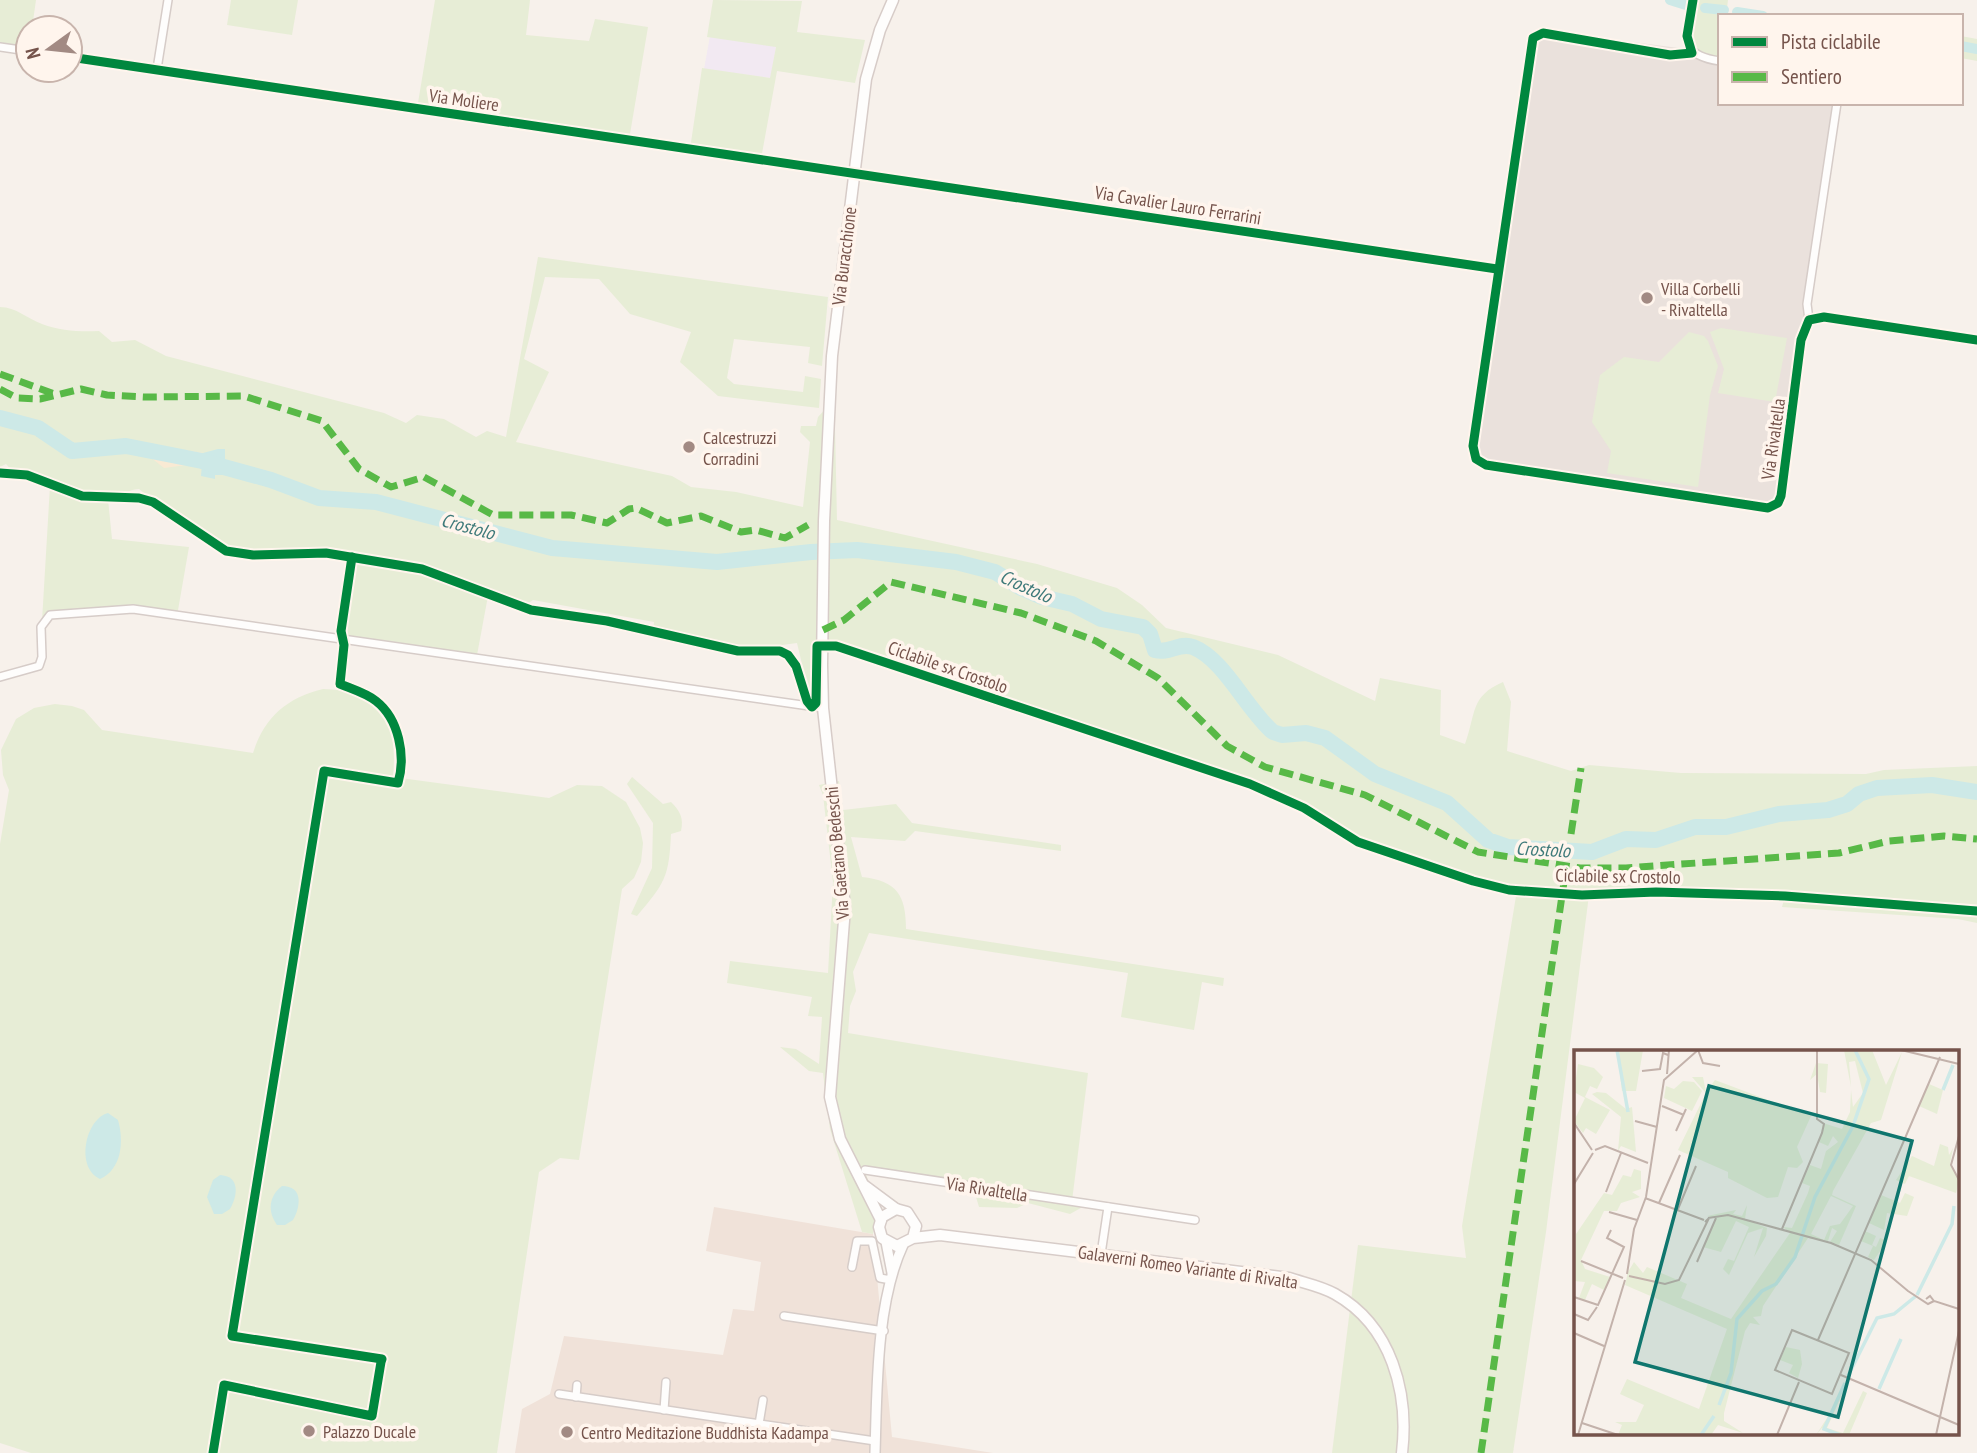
<svg xmlns="http://www.w3.org/2000/svg" width="1977" height="1453" font-family="'PT Sans Narrow',sans-serif">
  <style>
    .residential { fill: #f0e2d9 }
    .industrial { fill: #eae1dc }
    .education { fill: #f2e9f2 }
    .green { fill: #e7edd6 }
    .sand { fill: #f9ead4 }
    .water { fill: #cde9e7 }
    .lines { fill: none; stroke-linecap: round; stroke-linejoin: round }
    .canal { stroke: #cde9e7; stroke-width: 10 }
    .river { stroke: #cde9e7; stroke-width: 16 }
    .minor-casing { stroke: #d6ccc8; stroke-width: 10 }
    .tertiary-casing { stroke: #d6ccc8; stroke-width: 12 }
    .secondary-casing { stroke: #d7ccc8; stroke-width: 13 }
    .minor { stroke: #fefdfc; stroke-width: 7 }
    .tertiary { stroke: #fefdfc; stroke-width: 9 }
    .secondary { stroke: #fefdfc; stroke-width: 10 }
    .quiet { stroke: #58b947; stroke-width: 7; stroke-dasharray: 14 7; stroke-linecap: butt }
    .cycleway-casing { stroke: #fff5ed; stroke-width: 13 }
    .cycleway { stroke: #00873e; stroke-width: 9 }
    .poi-dot { fill: #a28a83; stroke: #fff5ed; stroke-width: 2.5 }
    .labels { text-anchor: middle; dominant-baseline: central; stroke-width: 7; stroke-linejoin: round; paint-order: stroke }
    .street-label { font-size: 18px; fill: #75534b; stroke: #fff5ed }
    .poi-label { font-size: 18px; fill: #75534b; stroke: #fff5ed; text-anchor: start }
    .water-label { font-size: 19px; font-style: italic; fill: #3f7a7a; stroke: #fff5ed }
    .inset-river { fill: none; stroke: #cde9e7; stroke-width: 3.5 }
    .inset-road { fill: none; stroke: #c3b2ab; stroke-width: 2 }
    .view { fill: #0f766e; fill-opacity: 0.15; stroke: #0f766e; stroke-width: 3.5 }
    .inset-edge { fill: none; stroke: #75534b; stroke-width: 3.5 }
  </style>
  <rect width="100%" height="100%" fill="#f7f1eb"/>
  <polygon class="residential" points="714,1207 873,1234 892,1437 993,1453 515,1453 522,1409 550,1394 564,1336 723,1355 733,1309 754,1311 761,1262 706,1251"/>
  <polygon class="industrial" points="1541,30 1694,50 1720,59 1720,103 1839,103 1785,495 1782,503 1770,510 1761,512 1484,469 1470,458 1528,44 1531,35"/>
  <polygon class="education" points="710,36 776,46 771,78 704,69"/>
  <g class="green">
    <polygon points="0,0 36,0 32,28 28,28 28,51 0,47"/>
    <polygon points="231,0 298,0 292,35 227,25"/>
    <polygon points="435,0 530,0 526,35 589,41 595,19 648,27 629,140 417,109"/>
    <polygon points="713,0 802,1 797,32 865,40 855,83 777,71 761,159 690,149 702,68 770,78 776,47 707,37"/>
    <polygon points="1693,0 1728,0 1726,16 1720,16 1719,59 1702,56 1687,41"/>
    <polygon points="1961,36 1977,39 1977,61 1961,58"/>
    <path d="M538,257L828,297L822,366L808,363L810,347L734,339L727,378L734,384L803,392L805,376L821,379L819,408L718,396L680,362L691,332L630,314L599,279L545,277L524,359L549,372L516,442L672,476L691,487L736,492L803,507L810,442L800,432L801,426H816L818,417L829,405L835,428L837,520L1037,564L1117,588L1142,605L1166,628L1278,655L1375,701L1380,678L1441,690L1440,735L1465,744C1476,714 1470,696 1503,682L1511,702L1507,751L1571,771L1589,765L1681,773L1866,774L1884,770L1977,766V923L1958,919L1782,907L1785,896L1656,892L1589,895L1546,1232L1513,1453H1332L1358,1245L1466,1258L1462,1226L1517,890L1473,881L1358,842L1304,808L1250,784L836,646L817,647L816,703L812,706L797,643L738,651L653,632L654,622L533,600L523,607L422,569L326,553L253,555L226,551L187,527L139,489C127,489 121,498 108,499L112,539L189,547L177,616L133,609L50,615L42,621L50,486L13,472L6,464L0,467V307C16,307 28,319 42,324C61,331 80,332 99,331L112,342L135,340L166,356L384,413L406,423L417,415L444,419L476,437L487,431L506,437Z"/>
    <polygon points="1721,328 1787,338 1775,402 1718,393 1724,369 1710,332"/>
    <polygon points="1689,332 1704,336 1708,341 1718,366 1710,395 1698,487 1607,473 1611,451 1592,422 1600,375 1624,357 1659,362"/>
    <polygon points="359,561 430,574 488,596 477,655 346,637 344,629 353,566"/>
    <path d="M323,689C384,690 398,722 393,777L549,798L577,785L602,786L626,802L640,828L643,843L641,862L634,878L622,889L579,1160L560,1158L539,1172L497,1453H31L0,1443V844L9,790L3,775L1,750L16,719L34,708L55,704L72,706L84,710L102,730L253,753C264,718 286,698 323,689Z"/>
    <path d="M632,777L663,804L671,802C680,811 684,818 681,831L671,834C669,877 665,883 637,916L631,914L652,868L653,823L627,784Z"/>
    <path d="M839,781L843,810L896,804L912,823L1061,845V851L915,831L905,841L851,837L862,877C897,881 906,895 906,929L1224,978L1223,986L1202,982L1194,1030L1121,1017L1128,973L869,933L853,972L856,991L850,1006L848,1033L1088,1073L1072,1201L1088,1204L1070,1214L1028,1203L1017,1208L979,1207L973,1187L865,1171L876,1204L873,1234L862,1232L830,1129L823,1073L809,1071L780,1047L796,1049L819,1064L822,1017L808,1016L812,997L727,983L730,961L828,973L833,882L823,795L819,785Z"/>
  </g>
  <polygon class="sand" points="147,444 203,453 202,463 164,468 145,453"/>
  <g class="water">
    <polygon points="218,449 225,449 225,461 232,469 225,475 215,475 215,479 201,476 203,453"/>
    <path d="M108,1113L118,1120C124,1141 122,1169 100,1179C75,1168 85,1119 108,1113Z"/>
    <path d="M220,1175C240,1176 238,1195 230,1209L222,1214H214L207,1197L213,1180Z"/>
    <path d="M282,1186C303,1186 301,1206 293,1220L285,1225H277C267,1211 269,1196 282,1186Z"/>
  </g>
  <g class="lines">
    <g class="canal">
      <polyline points="1670,0 1689,6"/>
      <polyline points="1705,8 1724,10"/>
      <polyline points="1737,12 1763,16"/>
      <polyline points="1961,46 1977,49"/>
    </g>
    <path class="river" d="M0,418L38,428L72,451L126,446L202,461L271,480L319,498L376,502L552,548L717,562L811,552L857,550L956,562L995,572L1021,588L1042,597L1072,604L1101,619L1143,627L1150,634L1155,650C1169,654 1179,642 1193,647C1224,659 1247,710 1273,732L1282,735L1306,733L1325,738L1375,774L1447,803L1488,840L1508,847L1592,852L1626,839L1656,840L1695,827H1726L1779,814L1828,810L1847,804L1859,794L1877,788L1932,785L1977,792"/>
    <g class="minor-casing">
      <g id="minor">
        <path d="M1693,0C1687,34 1676,55 1720,61"/>
        <polyline points="0,47 28,51"/>
        <polyline points="1692,53 1670,55 1543,33 1533,38 1473,446 1476,459 1486,465 1768,508 1778,503 1781,496 1801,340 1809,320 1824,317 1977,340"/>
        <polyline points="70,57 1497,269"/>
        <polyline points="157,69 168,0"/>
        <polyline points="1809,320 1807,304 1837,103"/>
        <polyline points="0,677 39,666 42,657 41,627 50,615 133,609 823,708"/>
        <polyline points="865,1170 1195,1220"/>
        <polyline points="1101,1254 1108,1207"/>
        <polyline points="852,1267 857,1241 872,1241 880,1278 891,1280"/>
        <polyline points="784,1316 884,1331"/>
        <polyline points="559,1394 875,1441"/>
        <polyline points="576,1397 577,1385"/>
        <polyline points="664,1410 666,1382"/>
        <polyline points="759,1424 763,1400"/>
      </g>
    </g>
    <g class="tertiary-casing">
      <g id="tertiary">
        <polyline points="886,1242 892,1273"/>
        <path d="M875,1453C877,1390 876,1303 903,1245"/>
      </g>
    </g>
    <g class="secondary-casing">
      <g id="secondary">
        <polyline points="865,1186 896,1209"/>
        <polyline points="881,1220 840,1139 830,1097 845,908 823,708 822,665 824,521 832,356 866,79 880,30 893,0"/>
        <path d="M913,1238L916,1226L907,1212L896,1209L882,1217L879,1227L882,1238L897,1246L913,1238L940,1235L1289,1278C1304,1283 1321,1286 1335,1294C1392,1326 1409,1393 1402,1453"/>
      </g>
    </g>
    <use href="#minor" class="minor"/>
    <use href="#tertiary" class="tertiary"/>
    <use href="#secondary" class="secondary"/>
    <g class="quiet">
      <polyline points="0,374 57,395"/>
      <polyline points="0,389 17,398 40,399 81,389 107,395 145,397 244,396 322,421 359,469 391,487 424,477 493,515 571,515 607,523 629,509 636,508 667,523 701,516 741,532 756,530 785,538 808,525"/>
      <polyline points="823,630 844,620 891,582 1021,613 1096,641 1158,678 1227,746 1265,767 1365,795 1478,852 1580,868 1626,868 1839,853 1889,841 1944,836 1977,839"/>
      <polyline points="1571,834 1581,768"/>
      <polyline points="1481,1453 1565,875"/>
    </g>
    <g class="cycleway-casing">
      <g id="cycleway">
        <polyline points="1693,0 1687,36 1692,53 1670,55 1543,33 1533,38 1473,446 1476,459 1486,465 1768,508 1778,503 1781,496 1801,340 1809,320 1824,317 1977,340"/>
        <polyline points="70,57 1497,269"/>
        <polyline points="0,473 27,475 82,496 139,498 153,502 226,551 253,555 326,553 422,569 531,610 607,621 738,651 780,651 788,655 796,666 807,701 812,707 816,703 817,646 836,646 1250,784 1304,808 1358,842 1473,881 1509,890 1582,895 1656,892 1785,896 1977,911"/>
        <path d="M213,1453L224,1385L372,1416L381,1362L382,1359L232,1336L324,771L398,783C406,756 399,719 376,701C366,693 352,689 340,684L344,645L341,631L352,557"/>
      </g>
    </g>
    <use href="#cycleway" class="cycleway"/>
  </g>
  <g class="poi-dot">
    <circle cx="1647" cy="298" r="7"/>
    <circle cx="689" cy="447" r="7"/>
    <circle cx="309" cy="1431" r="7"/>
    <circle cx="567" cy="1432" r="7"/>
  </g>
  <g class="labels">
    <g class="street-label">
      <text transform="translate(464 100) rotate(8)">Via Moliere</text>
      <text transform="translate(1178 205) rotate(9)">Via Cavalier Lauro Ferrarini</text>
      <text transform="translate(844 256) rotate(-83)">Via Buracchione</text>
      <text transform="translate(1773 439) rotate(-82)">Via Rivaltella</text>
      <text transform="translate(948 667) rotate(19)">Ciclabile sx Crostolo</text>
      <text transform="translate(837 853) rotate(-95)">Via Gaetano Bedeschi</text>
      <text transform="translate(1618 876) rotate(1)">Ciclabile sx Crostolo</text>
      <text transform="translate(987 1189) rotate(9)">Via Rivaltella</text>
      <text transform="translate(1188 1267) rotate(8)">Galaverni Romeo Variante di Rivalta</text>
    </g>
    <g class="poi-label">
      <text x="1661" y="288">Villa Corbelli<tspan x="1661" dy="21">- Rivaltella</tspan></text>
      <text x="703" y="437">Calcestruzzi<tspan x="703" dy="21">Corradini</tspan></text>
      <text x="323" y="1431">Palazzo Ducale</text>
      <text x="581" y="1432">Centro Meditazione Buddhista Kadampa</text>
    </g>
    <g class="water-label">
      <text transform="translate(468 526) rotate(15)">Crostolo</text>
      <text transform="translate(1026 586) rotate(24)">Crostolo</text>
      <text transform="translate(1543 849) rotate(3)">Crostolo</text>
    </g>
  </g>
  <g transform="translate(1574 1050)">
    <rect width="385" height="385" fill="#f7f1eb"/>
    <path d="M69,0L62,41H48L43,0ZM270,0H298L312,35L328,2L307,70L297,73L259,141L258,145L282,156L265,195L256,192L263,181L258,178L254,191L234,188L189,256L187,266L179,267L186,275L176,273L171,281L150,363V371L169,383L144,375L137,385H44L48,375L41,372H62L70,355L46,344L53,329L125,359L153,279L51,235L54,222L60,212L69,223L73,217L113,234L107,248L157,269L216,183L209,177L218,178L234,143L236,136L228,133L236,115L247,119L252,101L264,92L259,86L254,96L245,92L249,73L268,79L276,62L277,40L279,57L289,43L281,11L275,12L277,37ZM257,146L279,156L266,174L256,176L250,190L237,184ZM242,13L254,14L252,43L246,42L243,24L236,30ZM4,14L20,18L29,27L23,39L16,36L11,47L36,60L22,84L12,78L9,83L0,71L11,48L0,42ZM118,27H129L132,42L141,30L237,66L223,97L229,112L223,118L214,117L204,147L193,148L154,128V122L104,100L132,43ZM109,31L120,32L128,41L118,61L90,48L92,36L100,39ZM355,34L369,40L363,64L345,56ZM23,42L32,43L52,59L58,57L62,102L47,96L44,101L47,67L18,44ZM366,94L374,97L375,105L379,98L376,114L385,131L382,143L335,126L331,134L322,130L338,106L360,116ZM60,119L67,121V139L58,142L66,147L47,153L43,161H30L7,210L11,219L36,227L30,240L18,234L11,250L5,248L11,232L0,231L2,184L30,143L38,145L49,125L57,127ZM331,143L340,147L333,166L313,163L310,180L295,173L307,145L326,153ZM173,155L171,169L193,178L192,186L180,207L189,178L174,183L155,225L149,219L154,209L160,211L175,177L162,171L147,202L129,197L142,168L133,166L162,160L159,164L168,166ZM291,181L302,186L298,195L302,197L306,188L313,191L300,210L294,207L299,196L287,191ZM212,297L226,300L228,314L224,328L215,323L219,315L206,310ZM289,341L293,343L275,385H263L248,378L242,385L268,345L253,378L269,383Z" fill="#e7edd6" fill-rule="evenodd"/>
    <path class="inset-river" d="M43,0L54,62M369,40L379,15M343,245L378,174L380,156M274,326L303,268L320,264L342,246M305,339L327,289M145,355L157,323L163,269L188,241L202,234L221,207L241,147L279,76L295,29L281,0M127,385L140,366M266,385L250,379L271,333"/>
    <path class="inset-road" d="M124,0L129,13L146,16M327,0L385,14M68,21L86,19L89,3L94,5M93,24L95,0M88,56L110,65M61,71L83,77M0,73L18,100M102,81L112,59M385,86L377,115L385,130M21,100L31,96L74,113M0,134L19,103M32,142L47,103M71,148L130,170M85,153L106,105M104,159L122,116M35,162L63,170M134,168L154,165L257,193L297,210L334,241L354,254L360,251M208,179L248,83L250,74L243,69V0M7,211L49,228M123,212L142,168M53,224L60,179L72,147L90,30L124,0M55,226L91,234L105,230L135,168L131,172M0,247L24,255L50,197L33,188L37,180M352,249L356,246L360,251L385,259M0,264L14,270L23,257M218,280L275,303L258,344L201,320ZM0,283L30,296M244,290L366,7M267,325L385,375M8,373L44,385M4,385L51,230M203,385L225,332M362,385L385,281"/>
    <path class="view" d="M135,36L338,91L264,367L61,312Z"/>
    <rect width="385" height="385" class="inset-edge"/>
  </g>
  <rect x="1718" y="14" width="245" height="91" fill="#fff5ed" stroke="#c8b4ac" stroke-width="2"/>
  <rect x="1732" y="37" width="35" height="10" fill="#00873e" stroke="#c8b4ac" stroke-width="2"/>
  <text x="1781" y="49" font-size="21" fill="#75534b">Pista ciclabile</text>
  <rect x="1732" y="72" width="35" height="10" fill="#58b947" stroke="#c8b4ac" stroke-width="2"/>
  <text x="1781" y="84" font-size="21" fill="#75534b">Sentiero</text>
  <g transform="translate(49 49) rotate(255)"><circle r="33" fill="#fff5ed" stroke="#c8b4ac" stroke-width="2"/>
  <path d="M0-5L12 26L0 18L-12 26Z" fill="#a28a83"/>
  <text y="-10" font-size="19" font-weight="bold" text-anchor="middle" fill="#75534b">N</text>
  </g>
</svg>
